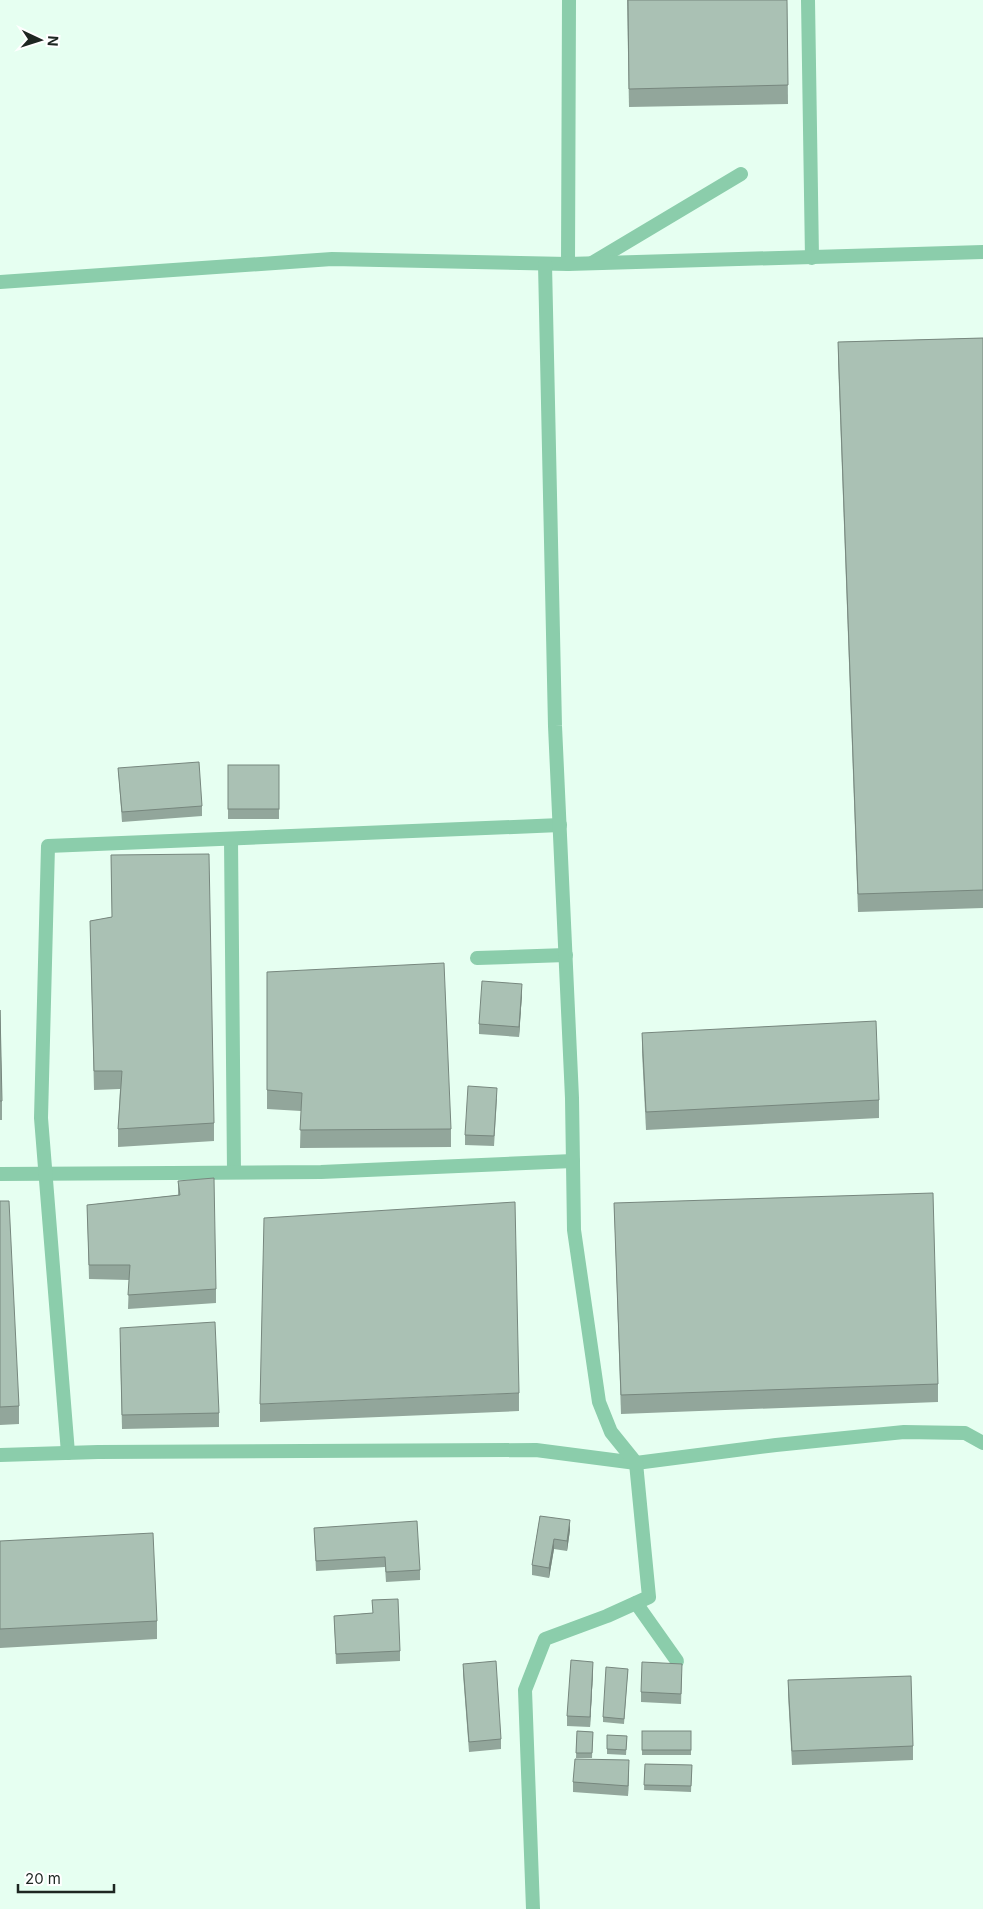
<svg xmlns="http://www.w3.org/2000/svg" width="983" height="1909" font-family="Inter,sans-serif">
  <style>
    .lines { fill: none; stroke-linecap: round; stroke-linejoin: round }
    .lane { stroke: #8bcdab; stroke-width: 14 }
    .wall { fill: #92a69b }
    .shaded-wall { fill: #77877e }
    .building { fill: #aac1b4; stroke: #77877e }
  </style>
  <rect width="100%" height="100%" fill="#e6fff1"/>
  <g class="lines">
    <g class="lane">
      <polyline points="808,0 812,258"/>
      <polyline points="592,263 741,174"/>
      <polyline points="568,264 569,0"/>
      <polyline points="0,282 332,259 568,264 983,252"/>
      <polyline points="231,839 234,1172"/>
      <polyline points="477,958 566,955"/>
      <polyline points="0,1174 321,1172 573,1161"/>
      <polyline points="68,1453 41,1118 48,846 560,825"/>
      <polyline points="0,1455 98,1452 536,1450 636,1463 776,1445 904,1432 965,1433 983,1443"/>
      <polyline points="636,1603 677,1661"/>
      <polyline points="533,1909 525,1690 545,1639 607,1616 649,1597 636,1463 611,1432 599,1402 574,1230 572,1098 555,726 545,264"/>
    </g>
  </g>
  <g class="wall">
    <polygon points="627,0 787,0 788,104 629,107"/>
    <polygon points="983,338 983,908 858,912 838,360 838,342"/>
    <rect x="228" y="765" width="51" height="54"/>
    <polygon points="118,768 202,806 202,816 122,822"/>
    <polygon points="111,855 214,1123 214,1141 118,1147 118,1129 120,1089 94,1090 90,921 112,917"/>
    <polygon points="267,972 451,1129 451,1147 300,1148 301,1111 267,1109"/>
    <polygon points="522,994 519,1037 479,1034 479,1024"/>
    <polygon points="0,1010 2,1101 2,1120 0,1120"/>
    <polygon points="642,1033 879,1100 879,1118 646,1130 642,1052"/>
    <polygon points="497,1098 494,1146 465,1145 465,1135"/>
    <polygon points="178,1181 216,1289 216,1303 128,1309 129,1280 89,1279 87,1205 178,1195"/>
    <polygon points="0,1201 19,1406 19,1424 0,1425"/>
    <polygon points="614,1203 938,1384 938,1402 621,1414"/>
    <polygon points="120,1342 219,1413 219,1427 122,1429"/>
    <polygon points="519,1393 519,1411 260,1422 260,1404"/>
    <polygon points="540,1516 570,1530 567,1551 554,1549 549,1578 532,1575 532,1565"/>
    <polygon points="314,1528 420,1570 420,1580 386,1582 385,1567 316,1571"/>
    <polygon points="0,1541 157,1621 157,1639 0,1648"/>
    <polygon points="372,1600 400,1651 400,1661 336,1664 334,1616 373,1613"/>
    <polygon points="463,1664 501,1739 501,1749 469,1752 463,1674"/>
    <polygon points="628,1669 624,1724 603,1722 603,1717"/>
    <polygon points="593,1672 590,1727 567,1726 567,1716"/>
    <polygon points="682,1674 681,1704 641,1702 641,1692"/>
    <polygon points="788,1680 913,1746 913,1760 792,1765 788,1695"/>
    <polygon points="577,1731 593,1732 592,1758 576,1758"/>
    <rect x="642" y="1731" width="49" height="24"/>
    <polygon points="607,1735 627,1736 626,1755 607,1754"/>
    <polygon points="645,1764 692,1765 691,1792 644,1790"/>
    <polygon points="629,1770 628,1796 573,1792 573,1782"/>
  </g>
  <g class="shaded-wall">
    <polygon points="522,984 522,994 519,1037 519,1027"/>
    <polygon points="570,1520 570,1530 567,1551 567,1541"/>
    <polygon points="554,1539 554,1549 549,1578 549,1568"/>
    <polygon points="593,1662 593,1672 590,1727 590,1717"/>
    <polygon points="629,1760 629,1770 628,1796 628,1786"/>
  </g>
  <g class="building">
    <polygon points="628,0 787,0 788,85 629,89"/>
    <polygon points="983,338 983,890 858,894 838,342"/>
    <polygon points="199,762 202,806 122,812 118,768"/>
    <rect x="228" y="765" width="51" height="44"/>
    <polygon points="209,854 214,1123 118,1129 122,1071 94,1071 90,921 112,917 111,855"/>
    <polygon points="444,963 451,1129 300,1130 302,1093 267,1090 267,972"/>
    <polygon points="482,981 522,984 519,1027 479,1024"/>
    <polygon points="0,1010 2,1101 0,1101"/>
    <polygon points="876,1021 879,1100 646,1112 642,1033"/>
    <polygon points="468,1086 497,1088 494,1136 465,1135"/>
    <polygon points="214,1178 216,1289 128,1295 130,1265 89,1265 87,1205 180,1195 178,1181"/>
    <polygon points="933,1193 938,1384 621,1395 614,1203"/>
    <polygon points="0,1201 9,1201 19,1406 0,1407"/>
    <polygon points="515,1202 519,1393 260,1404 264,1218"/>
    <polygon points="215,1322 219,1413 122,1415 120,1328"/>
    <polygon points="540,1516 570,1520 567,1541 554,1539 549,1568 532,1565"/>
    <polygon points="417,1521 420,1570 386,1572 385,1557 316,1561 314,1528"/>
    <polygon points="153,1533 157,1621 0,1629 0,1541"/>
    <polygon points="398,1599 400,1651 336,1654 334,1616 373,1613 372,1600"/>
    <polygon points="571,1660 593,1662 590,1717 567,1716"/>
    <polygon points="496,1661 501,1739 469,1742 463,1664"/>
    <polygon points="642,1662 682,1664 681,1694 641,1692"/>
    <polygon points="606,1667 628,1669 624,1719 603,1717"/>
    <polygon points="911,1676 913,1746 792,1751 788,1680"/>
    <polygon points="577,1731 593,1732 592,1753 576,1753"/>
    <rect x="642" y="1731" width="49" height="19"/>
    <polygon points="607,1735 627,1736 626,1750 607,1749"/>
    <polygon points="575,1759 629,1760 628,1786 573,1782"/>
    <polygon points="645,1764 692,1765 691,1786 644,1785"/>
  </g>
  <g transform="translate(40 40) rotate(94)" stroke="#ffffff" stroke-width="4" paint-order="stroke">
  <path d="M0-4L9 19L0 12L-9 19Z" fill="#1d2621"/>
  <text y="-8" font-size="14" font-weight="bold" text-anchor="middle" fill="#1d2621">N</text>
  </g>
  <path d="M18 1884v8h96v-8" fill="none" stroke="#1d2621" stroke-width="2.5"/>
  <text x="25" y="1884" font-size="15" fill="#1d2621" stroke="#ffffff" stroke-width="4" paint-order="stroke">20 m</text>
</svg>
